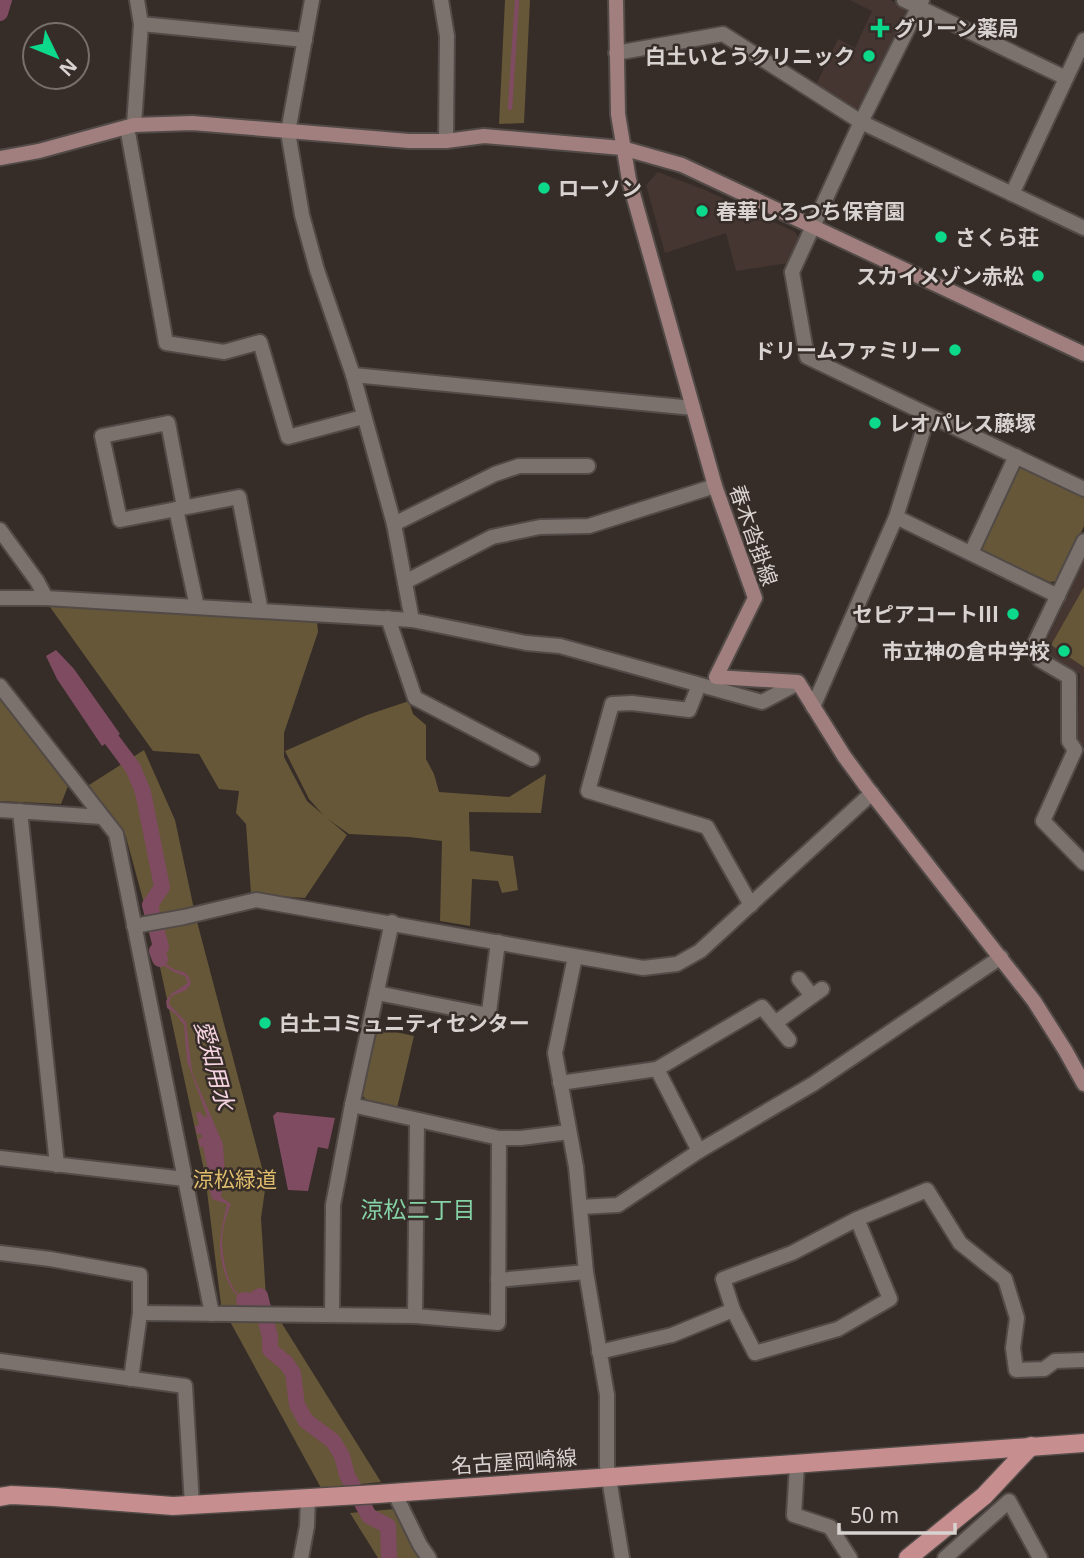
<svg xmlns="http://www.w3.org/2000/svg" width="1084" height="1558" font-family="'Noto Sans','Noto Sans JP',sans-serif">
  <style>
    .built { fill: #463631 }
    .green { fill: #655737 }
    .water { fill: #7f4b61 }
    .lines { fill: none; stroke-linecap: round; stroke-linejoin: round }
    .stream { stroke: #7f4b61; stroke-width: 4.5 }
    .canal { stroke: #7f4b61; stroke-width: 16 }
    .street-casing { stroke: #514a47; stroke-width: 18 }
    .secondary-casing { stroke: #514a47; stroke-width: 18 }
    .primary-casing { stroke: #514a47; stroke-width: 21 }
    .street { stroke: #7b716d; stroke-width: 14 }
    .secondary { stroke: #a07f7e; stroke-width: 14 }
    .primary { stroke: #c68e8e; stroke-width: 18 }
    .poi-dot { fill: #0cd98a; stroke: #362d29; stroke-width: 2.5 }
    .labels { text-anchor: middle; dominant-baseline: central; stroke-width: 5; stroke-linejoin: round; paint-order: stroke }
    .poi-label { font-size: 21px; font-weight: bold; fill: #d8d2d0; stroke: #362d29; text-anchor: start }
    .street-label { font-size: 21px; fill: #d8d2d0; stroke: #362d29 }
    .park-label { font-size: 21px; fill: #dfbd6c; stroke: #362d29 }
    .water-label { font-size: 23px; font-style: italic; fill: #f7d4e1; stroke: #362d29 }
    .neighbourhood-label { font-size: 23px; fill: #84d2a6; stroke: #362d29 }
  </style>
  <rect width="100%" height="100%" fill="#362d29"/>
  <g class="built">
    <polygon points="850,0 890,0 903,6 906,14 860,107 853,109 816,85 838,39 855,48 872,11"/>
    <polygon points="658,172 705,190 795,232 800,240 788,263 736,271 726,233 665,253 646,185"/>
    <polygon points="1084,561 1084,746 1077,740 1080,674 1044,654 1043,649"/>
  </g>
  <g class="green">
    <polygon points="505,0 530,0 524,123 499,124"/>
    <polygon points="1022,468 1084,498 1084,526 1058,581 1050,582 982,551 980,544 1014,470"/>
    <polygon points="1084,587 1084,667 1051,645"/>
    <polygon points="59,604 317,621 318,632 284,733 284,757 307,801 347,835 305,898 251,894 246,824 236,813 239,791 219,789 199,754 153,751 50,607"/>
    <polygon points="0,697 63,775 68,786 61,804 0,801"/>
    <polygon points="409,701 413,714 426,725 426,759 434,774 439,792 509,797 546,774 541,813 469,812 470,851 513,856 518,890 502,893 498,881 472,879 470,926 440,921 442,841 409,837 349,834 325,817 309,799 285,751 367,715"/>
    <polygon points="144,750 175,820 195,914 266,1183 261,1218 266,1298 381,1482 321,1488 221,1305 205,1175 155,944 126,837 89,785"/>
    <polygon points="378,1028 414,1036 397,1108 368,1102 362,1095"/>
    <polygon points="395,1509 423,1558 378,1558 350,1513"/>
  </g>
  <g class="water">
    <polygon points="56,650 74,669 120,734 102,746 57,679 46,656"/>
    <path d="M158,941H163L168,947L167,950L159,954C165,965 172,970 184,972L189,977L191,984L186,990L171,996L169,1004L186,1022L192,1072L223,1144L225,1174L221,1197L231,1204C226,1216 222,1229 222,1242C223,1261 229,1304 255,1299L257,1291L265,1294L264,1298C234,1315 221,1270 220,1247C220,1232 224,1219 227,1204L212,1199L209,1188H206L204,1177L209,1175L203,1147H200L198,1139L202,1137L201,1134H197L195,1126L199,1125L196,1113L200,1112L204,1117L207,1116L187,1061L184,1025L176,1014L167,1008L166,1001L171,994L188,983L185,976C169,971 158,964 154,947Z"/>
    <polygon points="277,1112 335,1118 328,1149 318,1147 308,1191 288,1190 273,1116"/>
  </g>
  <g class="lines">
    <polyline class="stream" points="510,108 517,0"/>
    <g class="canal">
      <polyline points="0,13 4,0"/>
      <polyline points="100,724 133,768 143,792 162,887 150,905 161,947 157,951 160,959"/>
      <polyline points="244,1300 252,1301 260,1296 270,1337 270,1350 286,1363 293,1373 297,1405 306,1421 333,1441 342,1456 347,1475 369,1516 388,1526 389,1558"/>
    </g>
    <g class="street-casing">
      <g id="street">
        <polyline points="312,0 288,132 302,215 317,270 353,375 394,524 412,620"/>
        <polyline points="441,0 447,36 446,141"/>
        <polyline points="904,0 1066,78"/>
        <polyline points="922,0 861,122 792,272 807,357 1084,489"/>
        <polyline points="141,24 305,40"/>
        <polyline points="616,53 723,34 861,122 1084,228"/>
        <polyline points="134,125 141,24 137,0"/>
        <polyline points="127,127 166,343 224,352 260,342 288,437 363,417"/>
        <polyline points="1012,194 1084,40"/>
        <polyline points="353,375 693,408"/>
        <polyline points="928,415 896,517 1058,596"/>
        <polyline points="184,507 168,423 102,436 120,520 239,497 261,611"/>
        <polyline points="176,509 197,607"/>
        <polyline points="394,524 495,474 519,466 588,466"/>
        <polyline points="0,530 37,581 46,598"/>
        <polyline points="1084,541 1032,649 1040,660 1069,677 1069,741 1075,750 1043,821 1084,863"/>
        <polyline points="971,553 1016,456"/>
        <polyline points="405,582 492,537 540,527 589,526 715,486"/>
        <polyline points="0,598 46,598 412,620 526,643 560,646 762,702 798,683"/>
        <polyline points="388,618 415,698 532,759"/>
        <polyline points="699,685 689,710 632,703 612,704 588,791 707,827 751,905"/>
        <polyline points="0,686 116,834 212,1314"/>
        <polyline points="813,707 896,517"/>
        <polyline points="0,810 102,817"/>
        <polyline points="20,811 57,1165"/>
        <polyline points="134,926 184,917 256,900 643,968 677,964 700,951 872,793"/>
        <polyline points="575,957 555,1053 576,1167 586,1272 607,1395 607,1466 622,1558"/>
        <polyline points="799,979 812,996"/>
        <polyline points="377,993 483,1014 489,1012 498,942"/>
        <polyline points="775,1023 822,989"/>
        <polyline points="657,1069 699,1151"/>
        <polyline points="560,1083 657,1069 762,1007 789,1040"/>
        <polyline points="352,1105 499,1138 521,1138 569,1132"/>
        <polyline points="0,1158 185,1179"/>
        <polyline points="580,1207 618,1205 699,1151 813,1084 1001,957"/>
        <polyline points="857,1219 890,1299 838,1329 755,1353 733,1310 723,1279 792,1253 857,1219 927,1190 960,1243 1005,1279 1017,1318 1013,1348 1016,1370 1044,1369 1055,1361 1084,1360"/>
        <polyline points="0,1253 50,1259 140,1275 140,1313 131,1379"/>
        <polyline points="498,1280 586,1272"/>
        <polyline points="140,1313 415,1316 498,1323 499,1138"/>
        <polyline points="332,1315 333,1205 352,1105 392,922"/>
        <polyline points="415,1316 417,1120"/>
        <polyline points="599,1352 672,1335 733,1310"/>
        <polyline points="0,1361 185,1386 192,1505"/>
        <polyline points="797,1465 794,1515 830,1527 850,1558"/>
        <polyline points="394,1492 420,1545 429,1558"/>
        <polyline points="301,1558 307,1526 308,1498"/>
        <polyline points="945,1558 1009,1501 1040,1558"/>
      </g>
    </g>
    <g class="secondary-casing">
      <g id="secondary">
        <polyline points="616,0 618,114 629,180 715,486 755,598 716,677 798,682 844,756 866,786 1034,1001 1065,1050 1084,1084"/>
        <polyline points="0,158 39,151 134,125 192,123 409,141 446,141 484,136 622,148 682,165 1084,354"/>
      </g>
    </g>
    <g class="primary-casing">
      <g id="primary">
        <polyline points="0,1497 11,1495 54,1497 173,1506 377,1494 1084,1443"/>
        <polyline points="908,1558 984,1496 1031,1446"/>
      </g>
    </g>
    <use href="#street" class="street"/>
    <use href="#secondary" class="secondary"/>
    <use href="#primary" class="primary"/>
  </g>
  <g class="poi-dot">
    <path d="M876.5 17.5h7v7h7v7h-7v7h-7v-7h-7v-7h7z"/>
    <circle cx="869" cy="56" r="7"/>
    <circle cx="544" cy="188" r="7"/>
    <circle cx="702" cy="211" r="7"/>
    <circle cx="941" cy="237" r="7"/>
    <circle cx="1038" cy="276" r="7"/>
    <circle cx="955" cy="350" r="7"/>
    <circle cx="875" cy="423" r="7"/>
    <circle cx="1013" cy="614" r="7"/>
    <circle cx="1064" cy="651" r="7"/>
    <circle cx="265" cy="1023" r="7"/>
  </g>
  <g class="labels">
    <g class="poi-label">
      <text x="894" y="28">グリーン薬局</text>
      <text x="855" y="56" text-anchor="end">白土いとうクリニック</text>
      <text x="558" y="188">ローソン</text>
      <text x="716" y="211">春華しろつち保育園</text>
      <text x="955" y="237">さくら荘</text>
      <text x="1024" y="276" text-anchor="end">スカイメゾン赤松</text>
      <text x="941" y="350" text-anchor="end">ドリームファミリー</text>
      <text x="889" y="423">レオパレス藤塚</text>
      <text x="999" y="614" text-anchor="end">セピアコートⅢ</text>
      <text x="1050" y="651" text-anchor="end">市立神の倉中学校</text>
      <text x="279" y="1023">白土コミュニティセンター</text>
    </g>
    <g class="street-label">
      <text transform="translate(754 535) rotate(71)">春木沓掛線</text>
      <text transform="translate(514 1461) rotate(-4)">名古屋岡崎線</text>
    </g>
    <g class="park-label">
      <text x="235" y="1179">涼松緑道</text>
    </g>
    <g class="water-label">
      <text transform="translate(215 1065) rotate(75)">愛知用水</text>
    </g>
    <g class="neighbourhood-label">
      <text x="418" y="1209">涼松二丁目</text>
    </g>
  </g>
  <g transform="translate(56 56) rotate(133)"><circle r="33" fill="#362d29" stroke="#776f6c" stroke-width="2"/>
  <path d="M0-5L12 26L0 18L-12 26Z" fill="#0cd98a"/>
  <text y="-10" font-size="19" font-weight="bold" text-anchor="middle" fill="#d8d2d0">N</text>
  </g>
  <path d="M839 1523v10h116v-10" fill="none" stroke="#d8d2d0" stroke-width="3.5"/>
  <text x="850" y="1523" font-size="21" fill="#d8d2d0" stroke="#362d29" stroke-width="5" paint-order="stroke">50 m</text>
</svg>
